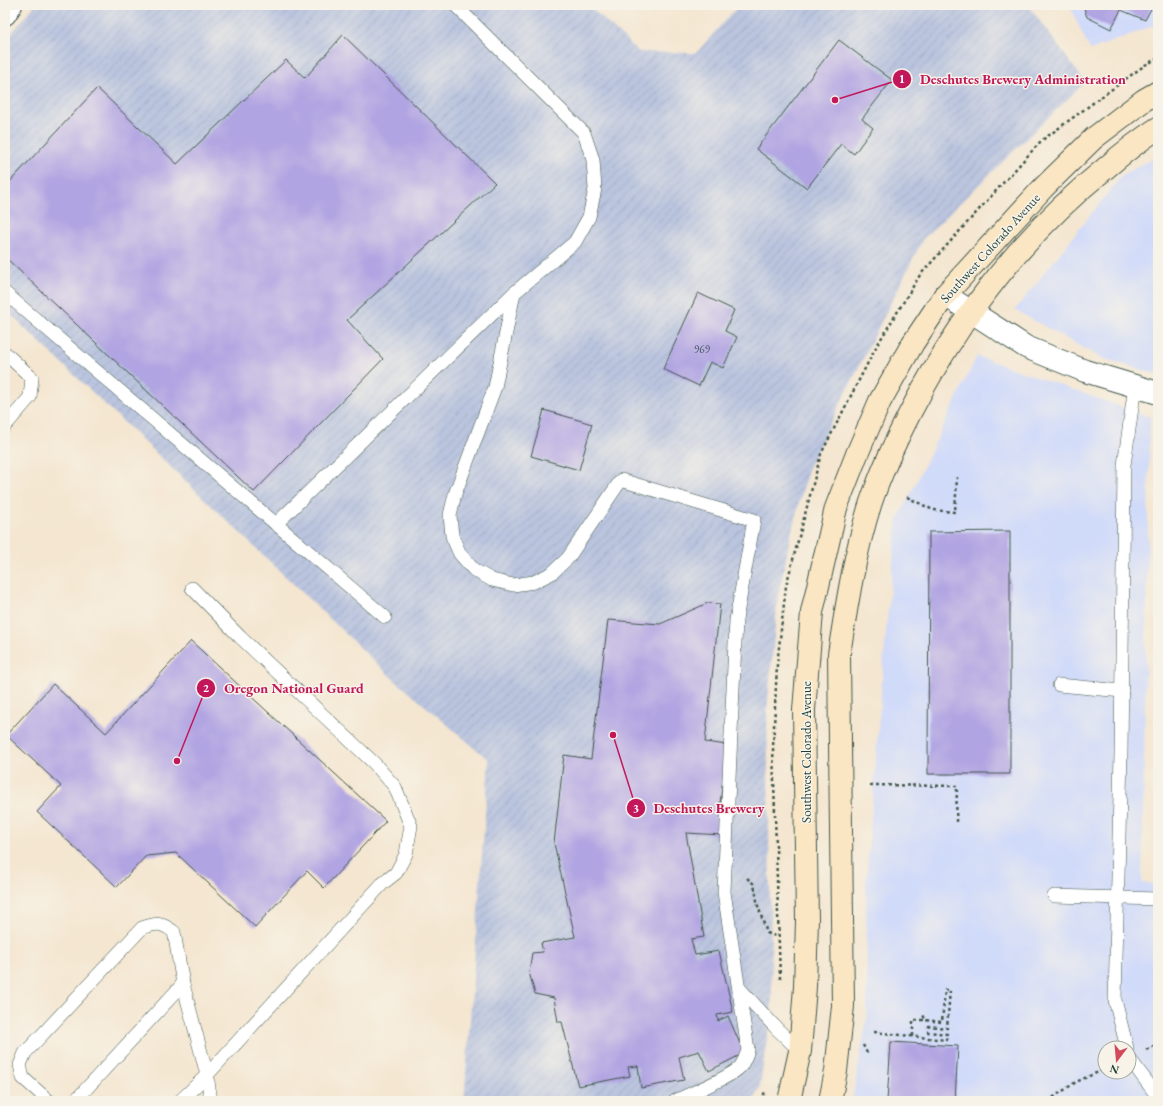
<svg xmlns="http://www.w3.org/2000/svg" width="1163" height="1106" font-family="'EB Garamond',serif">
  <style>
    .built { fill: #d0daf9; fill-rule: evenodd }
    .industrial { fill: url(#industrial-furrows) }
    .building { fill: #b1a4e2 }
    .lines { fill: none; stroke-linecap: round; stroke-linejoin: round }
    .lane-casing { stroke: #3f564b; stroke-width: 14 }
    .street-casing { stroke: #3f564b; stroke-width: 24 }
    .secondary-casing { stroke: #3f564b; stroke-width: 24 }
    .path { stroke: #3f564b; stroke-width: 2.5; stroke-dasharray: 3 3; stroke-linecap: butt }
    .lane { stroke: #fff; stroke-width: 13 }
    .street { stroke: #fff; stroke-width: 22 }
    .secondary { stroke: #fbe6c4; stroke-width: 22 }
    .labels { text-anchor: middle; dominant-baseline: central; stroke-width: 3; stroke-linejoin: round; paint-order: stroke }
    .number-label { font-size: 11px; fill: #445760 }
    .street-label { font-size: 13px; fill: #1f3d34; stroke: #f7f3e8 }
    .leader { fill: none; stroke: #c2185b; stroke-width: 1.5 }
    .callout-dot { fill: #c2185b; stroke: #f7f3e8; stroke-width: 1.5 }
    .mark-label { font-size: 12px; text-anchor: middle; font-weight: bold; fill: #fff }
    .callout-label { font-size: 14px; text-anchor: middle; font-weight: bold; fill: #c2185b; stroke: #f7f3e8; stroke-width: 3; stroke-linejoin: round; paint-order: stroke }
  </style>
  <defs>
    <pattern id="industrial-furrows" width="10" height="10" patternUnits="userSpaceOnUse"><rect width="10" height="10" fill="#bac4de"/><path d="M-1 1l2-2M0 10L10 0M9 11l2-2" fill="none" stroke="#9fa9bf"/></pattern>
  </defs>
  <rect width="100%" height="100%" fill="#f7f3e8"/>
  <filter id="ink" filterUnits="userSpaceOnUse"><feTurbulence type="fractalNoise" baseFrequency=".025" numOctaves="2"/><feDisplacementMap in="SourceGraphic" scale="8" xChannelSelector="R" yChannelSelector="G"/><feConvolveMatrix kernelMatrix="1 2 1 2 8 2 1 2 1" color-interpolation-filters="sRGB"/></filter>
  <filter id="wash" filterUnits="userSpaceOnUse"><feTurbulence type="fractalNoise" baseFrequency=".012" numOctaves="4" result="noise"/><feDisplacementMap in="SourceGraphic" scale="16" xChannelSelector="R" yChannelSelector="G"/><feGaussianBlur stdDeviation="0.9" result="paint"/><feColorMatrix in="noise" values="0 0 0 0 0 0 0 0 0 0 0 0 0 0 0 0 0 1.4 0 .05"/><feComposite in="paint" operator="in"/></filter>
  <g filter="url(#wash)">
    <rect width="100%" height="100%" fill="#f4e6d0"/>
    <g class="built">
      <polygon points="1069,5 1158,5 1158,24 1090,50"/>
      <polygon points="1158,156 1158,374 1156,374 1101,358 1015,310 1122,175"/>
      <path d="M977,356L1150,417L1142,883L1158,884V1101H852L867,1018L866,880L887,618L897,522ZM1105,1048H1129V1072H1105Z"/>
    </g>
    <polygon class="industrial" points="35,5 588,5 639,52 696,53 739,5 1028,5 1085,82 923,239 809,466 792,530 778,596 767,711 772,1004 760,1086 753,1101 464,1101 489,760 391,677 5,309 5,41"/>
    <g id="blocks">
      <g class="building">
        <polygon points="1083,5 1153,5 1145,20 1121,10 1111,29 1087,17"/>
        <polygon points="343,35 495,183 347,320 383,359 254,492 5,257 5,187 97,88 177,164 286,60 305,78"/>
        <polygon points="839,40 892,80 862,119 873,128 854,154 841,144 807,188 756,149"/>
        <polygon points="698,293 734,310 725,331 737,337 723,368 710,362 699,386 663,369"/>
        <polygon points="544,410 592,424 579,470 531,456"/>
        <polygon points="1010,531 1010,774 928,774 929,532"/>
        <polygon points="708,603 720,604 705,742 727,745 720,804 726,804 723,835 686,833 704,937 691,939 695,955 719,951 733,1012 717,1015 718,1021 728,1016 744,1053 709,1071 699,1051 679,1057 684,1080 641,1088 638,1066 628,1067 630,1076 578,1086 562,1022 558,1022 554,998 535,994 529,972 532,953 543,952 541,943 575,937 554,843 564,755 591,759 608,620 660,624"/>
        <polygon points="191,641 386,821 324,888 307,871 255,927 176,853 146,856 117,887 37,812 61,786 6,735 53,684 106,733"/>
        <polygon points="891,1042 958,1046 955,1101 887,1101"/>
      </g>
    </g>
  </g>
  <g filter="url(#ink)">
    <use href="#blocks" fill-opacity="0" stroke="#3f564b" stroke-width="1"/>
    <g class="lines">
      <g class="lane-casing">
        <g id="lane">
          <path d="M455,5L584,133L593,160L595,189L589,217L575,242L514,293L495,387L455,494L450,515L452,536L460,554L474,570L492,580L513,585L534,582L552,573L568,558L621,480L754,520L736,620L724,892L748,1050C746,1056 744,1062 740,1067C731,1077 689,1094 675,1101"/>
          <polyline points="5,293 385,617"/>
          <polyline points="5,353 32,378 30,397 5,426"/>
          <polyline points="276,524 514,293"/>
          <polyline points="192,588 240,637 374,763 395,787 411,826 406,854 396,873 382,884 207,1075 211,1101"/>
          <polyline points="1059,685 1122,691"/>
          <polyline points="1054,896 1158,899"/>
          <polyline points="739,988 778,1030 800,1051"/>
          <polyline points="1127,1048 1115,1000 1121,754 1124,465 1135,386"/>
          <polyline points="1129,1058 1158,1097"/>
          <path d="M49,1101L23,1078L20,1065L25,1053L142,928C157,923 161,922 174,932L183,984L207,1075L180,1101"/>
          <polyline points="75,1101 183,984"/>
        </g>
      </g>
      <g class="street-casing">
        <g id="street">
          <polyline points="5,14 11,5"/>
          <polyline points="945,295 1026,347 1085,371 1158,393"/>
        </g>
      </g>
      <g class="secondary-casing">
        <g id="secondary">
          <polyline points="789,1101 800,1051 805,987 807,920 804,710 812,612 836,508 857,454 880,401 913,343 945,295 1043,188 1094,138 1144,100 1158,92"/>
          <path d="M830,1101L836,1071L843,1006L839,654C847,603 855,551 871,502C882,470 896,440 911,411C959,318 1025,233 1107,167C1123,153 1140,140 1158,128"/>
        </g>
      </g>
      <g class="path">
        <polyline points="907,497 933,510 955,512 957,477"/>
        <polyline points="870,785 957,786 956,824"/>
        <polyline points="747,878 754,884 758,906 767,933 778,937"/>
        <polyline points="780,979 773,748 777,665 786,586 821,454 876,347 920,275 1041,141 1145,65 1158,58"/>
        <polyline points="874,1032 946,1040 947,1034 928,1032 929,1026 947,1028 950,990 945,990 942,1022 925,1020 923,1014"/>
        <polyline points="913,1036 913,1020 925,1020"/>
        <polyline points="863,1045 868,1055"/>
        <polyline points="1146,1050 1158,1044"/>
        <polyline points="762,1101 765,1091"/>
        <polyline points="1048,1101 1076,1082 1105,1069"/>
      </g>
      <use href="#lane" class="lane"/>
      <use href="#street" class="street"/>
      <use href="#secondary" class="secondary"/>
    </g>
  </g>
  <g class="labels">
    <g class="number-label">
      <text x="702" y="349">969</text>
    </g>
    <g class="street-label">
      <text transform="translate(990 248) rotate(-48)">Southwest Colorado Avenue</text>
      <text transform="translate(806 752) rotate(-90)">Southwest Colorado Avenue</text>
    </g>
  </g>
  <path class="leader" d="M835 100L902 79M177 761L206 688M613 735L636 808"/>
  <g class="callout-dot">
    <circle cx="835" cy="100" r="4"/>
    <circle cx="177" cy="761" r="4"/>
    <circle cx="613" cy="735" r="4"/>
    <circle cx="902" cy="79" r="10"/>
    <circle cx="206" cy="688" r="10"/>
    <circle cx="636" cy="808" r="10"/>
  </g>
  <g class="mark-label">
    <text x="902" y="83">1</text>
    <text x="206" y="692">2</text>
    <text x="636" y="812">3</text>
  </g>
  <g class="callout-label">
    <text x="1023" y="84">Deschutes Brewery Administration</text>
    <text x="294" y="693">Oregon National Guard</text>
    <text x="709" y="813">Deschutes Brewery</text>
  </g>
  <rect width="1163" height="1106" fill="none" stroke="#f7f3e8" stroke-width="20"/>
  <g transform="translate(1117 1060) rotate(196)"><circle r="19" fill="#f7f3e8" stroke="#a1aaa0"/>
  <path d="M0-3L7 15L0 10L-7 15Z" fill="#d1495b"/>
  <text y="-6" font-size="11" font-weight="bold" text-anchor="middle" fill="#1f3d34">N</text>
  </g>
</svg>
